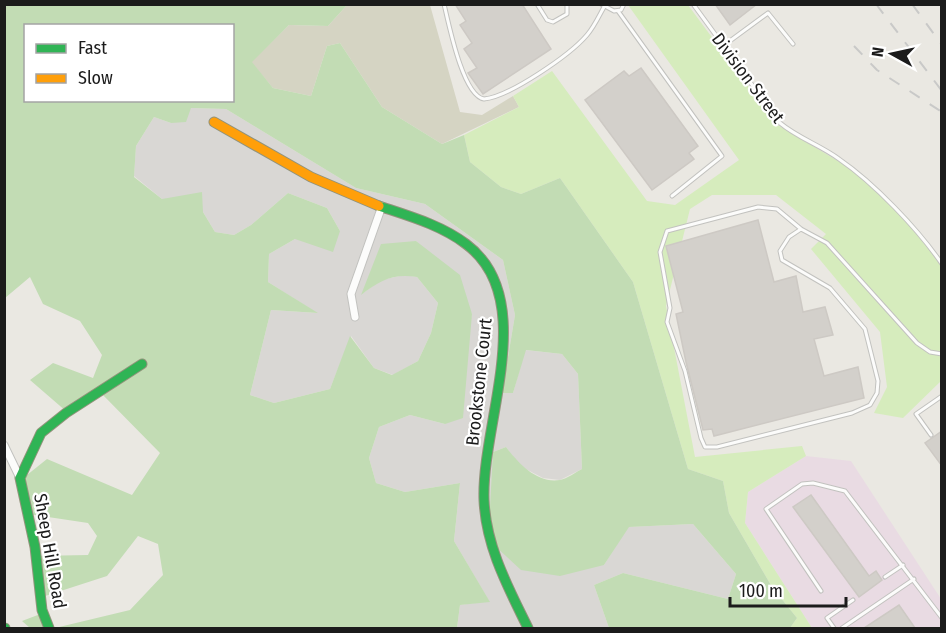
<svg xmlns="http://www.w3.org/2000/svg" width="946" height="633" font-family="'Fira Sans Condensed',sans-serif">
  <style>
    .residential { fill: #d9d7d4 }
    .industrial { fill: #e9dbe3 }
    .construction { fill: #d5d4c3 }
    .grass { fill: #d6ecbd }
    .forest { fill: #c2dcb4; fill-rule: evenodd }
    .building { fill: #d3d0cb; stroke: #cdc9c4; stroke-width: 1.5 }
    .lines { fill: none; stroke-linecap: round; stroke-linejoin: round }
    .lane-casing { stroke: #c2c2bf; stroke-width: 5 }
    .street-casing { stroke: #c2c2bf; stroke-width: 9 }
    .fast-casing { stroke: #92937b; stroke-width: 11 }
    .slow-casing { stroke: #92937b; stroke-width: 11 }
    .lane { stroke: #fcfcfb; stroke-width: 3 }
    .street { stroke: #fcfcfb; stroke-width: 7 }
    .fast { stroke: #30b455; stroke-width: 9 }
    .slow { stroke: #ff9f0a; stroke-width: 9 }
    .rail { stroke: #c9c9c8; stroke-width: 2; stroke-dasharray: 12 12; stroke-linecap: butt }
    .labels { text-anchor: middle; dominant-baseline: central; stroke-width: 4.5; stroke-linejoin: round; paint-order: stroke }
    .street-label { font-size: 18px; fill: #1b1b1b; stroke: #fff }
  </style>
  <rect width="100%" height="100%" fill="#eae8e2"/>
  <polygon class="residential" points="191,108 226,109 356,188 425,204 503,260 515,315 502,393 513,393 525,350 562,354 578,374 582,469 560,480 543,478 520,466 506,447 493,452 604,565 628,527 693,524 736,574 728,599 623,573 594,585 609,628 457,628 460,605 489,601 454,541 460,483 405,492 376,483 369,458 379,427 410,415 445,424 472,314 416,241 362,294 381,280 404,275 417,277 438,303 431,333 418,361 393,375 374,368 351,336 330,389 274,403 250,395 271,310 317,313 268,282 269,254 295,239 340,231 327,208 288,193 251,225 234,235 215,232 203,212 162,199 134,176 136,146 154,117 171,123"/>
  <polygon class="industrial" points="806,456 851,461 941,599 941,628 812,628 745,523 748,492"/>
  <polygon class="construction" points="347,5 430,5 460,112 482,115 513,96 519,107 442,144 382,107 340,43 327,46 311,96 273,88 251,62 289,25 328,26"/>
  <polygon class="grass" points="628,5 688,5 776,124 858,173 909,219 941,263 941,381 903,418 874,413 887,387 880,332 811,249 826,234 776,195 712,195 690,209 666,306 695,457 802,446 806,456 748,492 745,523 812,628 790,628 797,618 772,587 729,513 723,481 688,469 633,282 560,178 521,194 501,187 470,162 464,135 519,107 513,96 552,71 647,201 675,205 739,160"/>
  <g class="forest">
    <path d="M5,5H347L328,26L289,25L252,62L273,88L311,96L327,46L340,43L382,107L442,144L464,135L470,162L501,187L521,194L560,178L633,282L688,469L723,481L729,513L772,587L797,618L790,628H609L594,585L623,573L728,599L736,574L693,524L629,527L604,565L560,576L521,570L495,546L489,526L493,452L506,447C518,463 537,484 560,480C567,479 576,472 582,469L578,374L562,354L526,350L513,393H502L515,315L503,260L425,204L356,188L226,109L191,108L186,122L171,123L154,117L136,146L134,177L162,199L202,192L203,212L215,232L234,235L251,225L288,193L327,208L340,231L333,252L295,239L269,254L268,282L318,313L271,310L250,395L274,403L330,389L350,336L374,368L392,375L418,361L431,333L438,303L417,277C394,273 380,280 361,295L381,244L416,241L460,275L472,314L463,418L445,424L410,415L379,427L369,458L376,483L405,492L460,483L454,541L490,602L460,605L457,628H55L130,610L163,575L158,544L138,536L107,576L39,598L35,556L88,555L97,536L88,523L28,514L22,479L47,459L132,495L160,453L101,393L67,412L30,380L53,363L93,378L102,355L80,321L43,304L30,277L5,298ZM26,26H232V100H26Z"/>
    <polygon points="43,613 49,628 30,628 22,621"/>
  </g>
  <g class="building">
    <polygon points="455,4 522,4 551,49 483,94 468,73 477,68 464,49 472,43 460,25 466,21"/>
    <polygon points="715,4 757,4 730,25"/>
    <polygon points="641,68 698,146 689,153 694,159 652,190 585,100 624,71 629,76"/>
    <polygon points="758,220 774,282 796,276 803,312 825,307 833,335 814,339 824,376 858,367 864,398 714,436 712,429 703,430 686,362 676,314 683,312 666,246"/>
    <polygon points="942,431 942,466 925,443"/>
    <polygon points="811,495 869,576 876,571 882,580 859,597 793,507"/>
    <polygon points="899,605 915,628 864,628"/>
  </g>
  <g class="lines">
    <g class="lane-casing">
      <g id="lane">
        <path d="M444,4C449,25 463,96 484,99C509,97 570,55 587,35C594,27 599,16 604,7"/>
        <polyline points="537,4 547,20 553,22 567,14 567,4"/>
        <polyline points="601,4 614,11 621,10 624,4"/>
        <path d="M693,4L780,123C798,138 820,145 839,159C874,183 918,229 942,264"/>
        <polyline points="618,11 722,156 672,196"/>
        <polyline points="723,46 768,13 793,44"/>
        <polyline points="801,229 789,237 780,251 782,260 830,288 865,329 878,381 877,393 870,405 852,413 717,447 705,447 701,438 685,371 667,322 670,308 660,252 667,231 758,207 777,209 801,229 827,243 917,343 930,352 942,354"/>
        <polyline points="931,435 916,414 942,396"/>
        <polyline points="885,577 903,565"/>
        <polyline points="821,591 766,509 802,484 813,483 845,491 942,618"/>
        <polyline points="834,628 827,618 853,600"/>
        <polyline points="842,628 914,579"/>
      </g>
    </g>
    <g class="street-casing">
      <g id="street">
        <polyline points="355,317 351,294 382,206"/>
        <polyline points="4,445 20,478"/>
      </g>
    </g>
    <g class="fast-casing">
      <g id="fast">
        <path d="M379,206C409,216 441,225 466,244C540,299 481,423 484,500C486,547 508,587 528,628"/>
        <polyline points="4,628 5,628"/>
        <polyline points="49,628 42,610 35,547 20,478 41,433 66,413 142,364"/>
      </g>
    </g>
    <g class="slow-casing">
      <polyline id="slow" points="214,122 311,177 379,206"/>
    </g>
    <use href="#lane" class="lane"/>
    <use href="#street" class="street"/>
    <use href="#fast" class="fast"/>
    <use href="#slow" class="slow"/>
    <g class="rail">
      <polyline points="876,4 942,91"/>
      <polyline points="912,4 942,45"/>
      <polyline points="854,46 877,70 942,112"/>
    </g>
  </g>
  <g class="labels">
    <g class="street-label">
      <text transform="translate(748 78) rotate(53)">Division Street</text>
      <text transform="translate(479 382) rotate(-84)">Brookstone Court</text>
      <text transform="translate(50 551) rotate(80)">Sheep Hill Road</text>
    </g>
  </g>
  <rect width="946" height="633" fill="none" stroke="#1b1b1b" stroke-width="12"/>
  <rect x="24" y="24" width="210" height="78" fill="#ffffff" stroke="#a4a4a4" stroke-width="1.5"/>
  <rect x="36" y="44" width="30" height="9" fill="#30b455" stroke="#a4a4a4" stroke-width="1.5"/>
  <text x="78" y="54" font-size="18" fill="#1b1b1b">Fast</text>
  <rect x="36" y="74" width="30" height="9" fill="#ff9f0a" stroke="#a4a4a4" stroke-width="1.5"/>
  <text x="78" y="84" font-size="18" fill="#1b1b1b">Slow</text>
  <g transform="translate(892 54) rotate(278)" stroke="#ffffff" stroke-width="4.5" paint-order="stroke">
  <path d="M0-4.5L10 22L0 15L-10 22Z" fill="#1b1b1b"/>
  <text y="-9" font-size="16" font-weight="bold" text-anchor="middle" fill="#1b1b1b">N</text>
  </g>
  <path d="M730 597v9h116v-9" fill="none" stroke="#1b1b1b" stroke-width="3"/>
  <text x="739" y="597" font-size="18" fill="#1b1b1b" stroke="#ffffff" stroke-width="4.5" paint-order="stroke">100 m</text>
</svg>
